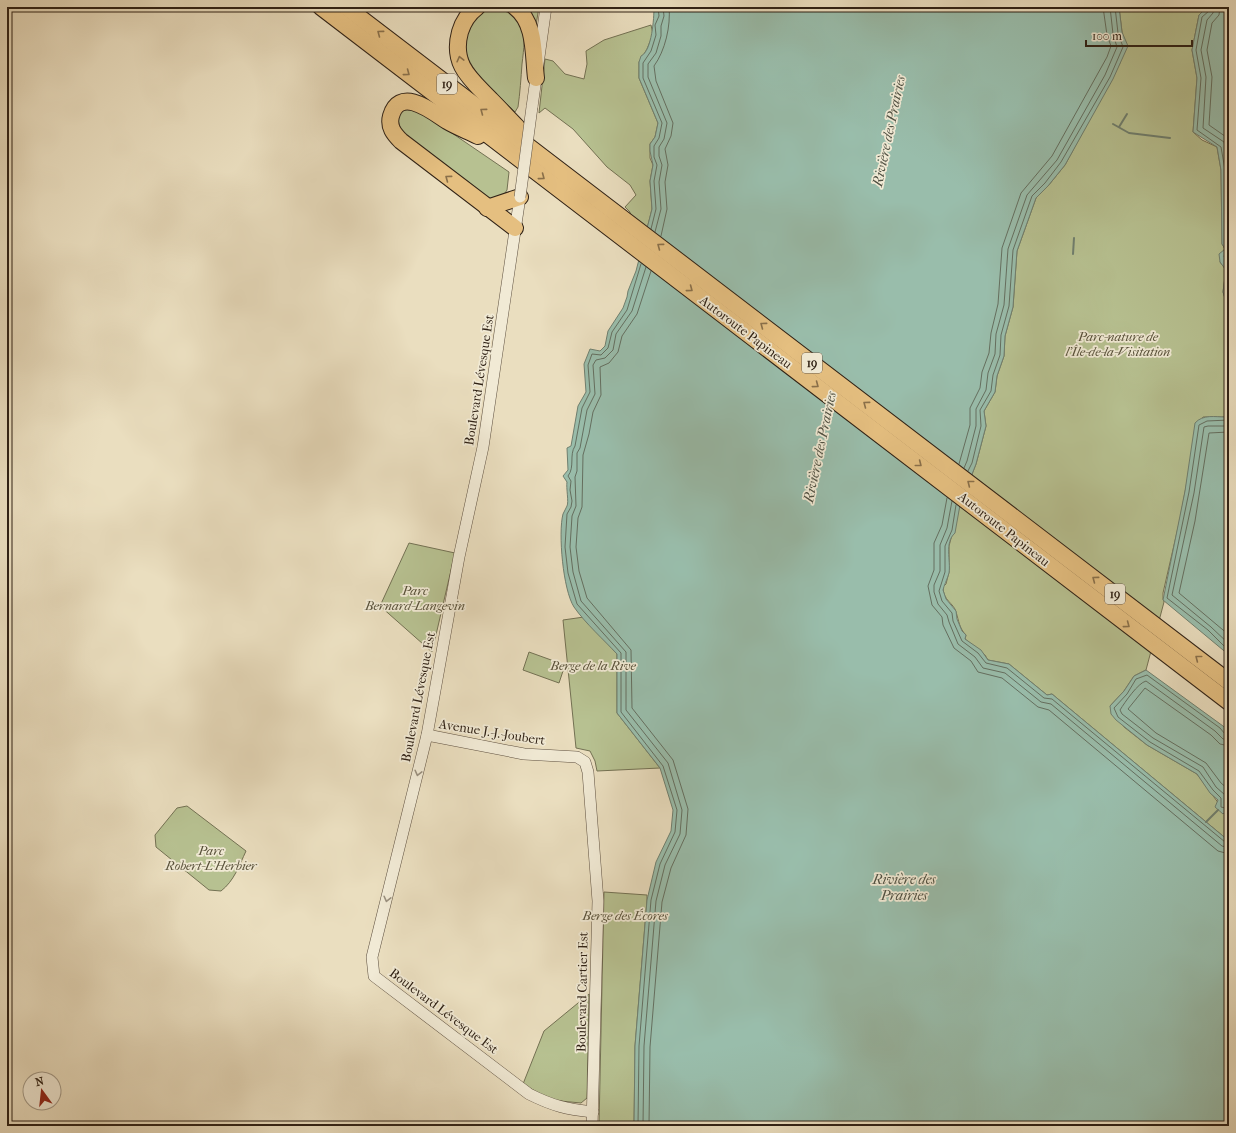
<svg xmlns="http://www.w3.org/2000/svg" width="1236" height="1133" font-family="'IM FELL French Canon',serif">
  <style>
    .green { fill: #b7c191; stroke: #737153 }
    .water { fill: #99bdab; stroke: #6f7f6f }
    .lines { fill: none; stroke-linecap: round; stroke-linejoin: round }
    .shore { stroke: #646f60; stroke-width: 1 }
    .stream { stroke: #6f7f6f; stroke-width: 2 }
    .tertiary-casing { stroke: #5e5040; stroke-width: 12 }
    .motorway-casing { stroke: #2f2115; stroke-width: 18 }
    .tertiary { stroke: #f1ead5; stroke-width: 11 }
    .motorway { stroke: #e5bf80; stroke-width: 16 }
    .tertiary-bridge-casing { stroke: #5e5040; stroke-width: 12; stroke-linecap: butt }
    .tertiary-bridge { stroke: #f1ead5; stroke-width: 11 }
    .oneway { stroke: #8a704a }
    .oneway2 { stroke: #9a907f }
    .labels { text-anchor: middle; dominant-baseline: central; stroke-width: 3.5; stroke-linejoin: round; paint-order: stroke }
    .shield { fill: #f1ead5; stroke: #695d4f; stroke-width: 1 }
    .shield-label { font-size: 12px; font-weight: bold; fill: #2f2115 }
    .street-label { font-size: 13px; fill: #2f2115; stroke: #f1ead5 }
    .park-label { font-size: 13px; font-style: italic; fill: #58513a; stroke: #f1ead5 }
    .water-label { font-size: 14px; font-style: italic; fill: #4f5042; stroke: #f1ead5 }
  </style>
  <rect width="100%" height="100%" fill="#eadebf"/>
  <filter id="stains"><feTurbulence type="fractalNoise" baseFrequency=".005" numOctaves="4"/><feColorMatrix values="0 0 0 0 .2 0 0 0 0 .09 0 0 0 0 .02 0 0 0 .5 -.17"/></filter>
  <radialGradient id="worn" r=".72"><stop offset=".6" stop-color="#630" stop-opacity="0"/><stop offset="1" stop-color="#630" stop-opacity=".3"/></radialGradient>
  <g class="green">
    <polygon points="519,7 539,7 535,31"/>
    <path d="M1119,7H1207L1199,15L1192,50L1197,78L1193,132L1202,140L1217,147L1221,170L1222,244L1225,249L1220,262L1226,270L1223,292L1229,311V409H1227L1226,417H1203L1195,429L1194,444L1180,519L1163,593V599L1164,602L1146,670L1134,676L1124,691L1110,706L1124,727L1147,745L1197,774L1225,812L1229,813V841L1052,694L1047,695L1009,664L988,660L985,655L965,639L966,635C959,628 959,621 956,612C954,603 943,601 943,587L946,584L949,572V546L960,505L976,464L986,426L984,411L995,392L997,376L1004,356L1005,336L1013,307L1017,251L1036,198L1048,186L1065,165L1120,63L1122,32Z"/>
    <path d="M487,10C528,8 526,33 522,64C521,78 520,93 518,107L515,112C495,91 450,59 470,27C475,18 479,15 487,10Z"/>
    <polygon points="651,25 653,34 647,49 639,62 639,78 658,123 655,137 650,144 650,158 653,165 650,181 652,209 647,229 630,216 630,212 625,207 636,195 630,185 607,167 573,129 545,108 539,113 545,59 553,61 565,74 584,79 587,64 586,51 604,40"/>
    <polygon points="410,108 424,114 509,172 507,190 503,196 489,200 401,131 397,116 405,109"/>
    <polygon points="409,543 455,553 432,652 380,606"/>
    <polygon points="584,617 617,654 617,713 660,768 597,771 595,761 590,751 576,748 563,620"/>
    <polygon points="529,652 565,665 559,683 523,670"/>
    <path d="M187,806L246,851C239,866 234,881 221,891L209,890L156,847L155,835L177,808Z"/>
    <polygon points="604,892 647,895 647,900 635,1046 634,1126 599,1126"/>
    <polygon points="589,994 587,1098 581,1103 550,1100 523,1084 544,1031"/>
  </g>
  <g class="water">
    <path d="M654,7H1119L1122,32L1128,46L1113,79L1065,165L1048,186L1036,198L1017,251L1013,307L1005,336L1004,356L997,376L995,392L984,411L986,426L976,464L960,505L955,533C944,543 951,560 949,573C947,580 944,585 943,590L946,599L956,611L957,619L962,631L966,635L965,639L981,650L988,660L1009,664L1047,695L1052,694L1229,841V1126H634L635,1046L647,900L656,862L671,831L673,810L660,768L617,713V654C604,640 585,623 574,607C563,590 558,533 563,514C564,511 566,509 567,506C569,502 566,488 567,482L563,476L568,470L567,448L571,446L578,406L586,392L584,364L590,349L600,351L605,346L608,331L623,308L627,297L628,291L636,271L652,209L650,181L653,165L650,151V144L655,137L658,123L639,78V62L641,56C652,51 654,18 654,7Z"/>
    <polygon points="1207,7 1229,7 1229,311 1223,292 1226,270 1220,262 1219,254 1225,249 1222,244 1221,170 1217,147 1193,132 1197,78 1192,50 1199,15"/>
    <path d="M1227,409H1229V655L1163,600L1185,491L1195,423C1203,414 1215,417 1226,417Z"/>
    <polygon points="1146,670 1223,726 1229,732 1229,813 1225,812 1223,814 1215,807 1218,800 1210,793 1197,774 1147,745 1116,720 1111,714 1110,706 1124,691 1134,676"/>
  </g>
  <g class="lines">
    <g class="shore">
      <polyline points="1209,7 1209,11 1202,17 1196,50 1201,78 1197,130 1221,147 1225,170 1226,242 1229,249 1224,256 1229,268"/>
      <polyline points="1214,7 1213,13 1207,20 1201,50 1206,77 1203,128 1224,142 1229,164"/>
      <polyline points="1220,7 1219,15 1212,23 1207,50 1212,77 1209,125 1229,139"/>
      <polyline points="651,229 656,209 654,181 657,165 654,157 654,146 659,138 662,123 643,78 643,63 651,51 656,35 655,25 659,16 658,7"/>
      <polyline points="655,232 661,209 659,182 662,165 659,156 659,147 664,139 667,123 648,77 648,64 656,53 661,36 661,26 664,16 663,7"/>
      <path d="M661,236L667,209L665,182L668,165L665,149L671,136L673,123L656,81L654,66C665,51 671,26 669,7"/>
      <polyline points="1229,420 1207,421 1199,425 1189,492 1167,598 1208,630 1229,651"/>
      <polyline points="1229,426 1208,426 1204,427 1194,493 1172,595 1211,627 1229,644"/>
      <polyline points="1229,432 1209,433 1195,521 1179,593 1229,635"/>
      <polyline points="959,464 970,425 970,408 980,388 982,372 989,353 991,333 998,304 1002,248 1021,193 1052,156 1107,57 1111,46 1107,35 1103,7"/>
      <polyline points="964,468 967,461 976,426 976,409 986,390 988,373 995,354 996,334 1004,305 1008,249 1027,195 1057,160 1105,75 1117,47 1113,34 1110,7"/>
      <polyline points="968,471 972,463 981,426 980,410 991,391 993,375 1000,355 1001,335 1009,306 1013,250 1032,196 1045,183 1061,162 1110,77 1123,47 1118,33 1115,7"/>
      <polyline points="947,498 942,525 934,543 934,570 928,586 932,605 942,617 943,625 954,648 971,661 978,672 1002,678 1038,707 1049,710 1218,851 1229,854"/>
      <polyline points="952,501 947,528 940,545 940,571 934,585 934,592 938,604 947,615 949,622 958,644 975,657 983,668 1005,673 1041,702 1051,704 1222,846 1229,848"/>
      <polyline points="956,505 952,530 945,546 945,572 939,591 942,601 952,613 953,621 962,641 978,653 986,663 1007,668 1044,698 1052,699 1225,842 1229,843"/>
      <polyline points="1229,735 1225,734 1220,728 1147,675 1136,679 1127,694 1114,708 1118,717 1150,742 1199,771 1213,790 1221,798 1221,807 1229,809"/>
      <path d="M1229,740L1223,739L1215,731L1146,681C1138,683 1125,702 1120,710L1122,714L1153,738L1203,767L1216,787L1225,795L1229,804"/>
      <polyline points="1229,746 1220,744 1211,735 1145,688 1128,709 1156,733 1206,763 1221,783 1229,790"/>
      <path d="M638,1126L639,1046L651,900L660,864L675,832L677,810L663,766L621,712V653L577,604L568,573L565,547L567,514L571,507L572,501L570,490L571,481L568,476C575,467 569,455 575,446L582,408L590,392L588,365L592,354L601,355L608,348L612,332L627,310L641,264"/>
      <polyline points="643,1126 644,1046 656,901 665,865 680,834 682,810 668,763 626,710 626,652 581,601 573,572 570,547 572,516 576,506 575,477 577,471 577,453 580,448 587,410 595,394 593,365 596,360 605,358 613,350 616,334 632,311 646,267"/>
      <polyline points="649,1126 650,1047 662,902 671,868 686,835 688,809 673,760 632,708 631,650 587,598 579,571 576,547 578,518 582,507 583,455 589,434 593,412 601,395 600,367 609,363 618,352 622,336 637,314 651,271"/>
    </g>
    <g class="stream">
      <polyline points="1113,124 1129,133 1170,138"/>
      <polyline points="1119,127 1127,114"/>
      <polyline points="1073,254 1074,238"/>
      <polyline points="1206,822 1218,810"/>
    </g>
    <g class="tertiary-casing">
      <g id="tertiary">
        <polyline points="532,107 546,7"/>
        <path d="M520,197L483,447L459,557L427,735L372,957L374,976L529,1094C553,1106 566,1109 593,1112"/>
        <polyline points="427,735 524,754 577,757 585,762 588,772 598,901 592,1126"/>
      </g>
    </g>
    <g class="motorway-casing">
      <g id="motorway">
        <polyline points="321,7 1229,702"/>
        <polyline points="346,7 1229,682"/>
        <path d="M477,7C469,13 463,22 460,32C451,65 471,79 491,100C500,109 508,118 517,127"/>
        <path d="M515,7C536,23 533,54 536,78"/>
        <path d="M478,136C468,131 457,127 447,121C433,112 400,85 391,116C388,127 394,134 401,141L515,228"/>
        <polyline points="487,208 520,197"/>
      </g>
    </g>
    <use href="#tertiary" class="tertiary"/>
    <use href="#motorway" class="motorway"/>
    <g class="tertiary-bridge-casing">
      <polyline id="tertiary-bridge" points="520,197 532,107"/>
    </g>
    <use href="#tertiary-bridge" class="tertiary-bridge"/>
  </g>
  <defs><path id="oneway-chevron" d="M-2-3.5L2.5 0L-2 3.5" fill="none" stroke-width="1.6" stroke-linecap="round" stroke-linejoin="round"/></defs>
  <g class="oneway">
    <use href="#oneway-chevron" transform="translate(380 33) rotate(-143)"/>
    <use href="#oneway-chevron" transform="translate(460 59) rotate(-104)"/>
    <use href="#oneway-chevron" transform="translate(407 73) rotate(37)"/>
    <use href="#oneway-chevron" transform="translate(483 111) rotate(-143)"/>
    <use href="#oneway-chevron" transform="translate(542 177) rotate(37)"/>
    <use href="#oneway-chevron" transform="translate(448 178) rotate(-143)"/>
    <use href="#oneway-chevron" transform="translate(660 246) rotate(-143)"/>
    <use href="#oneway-chevron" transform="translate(690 289) rotate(37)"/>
    <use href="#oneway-chevron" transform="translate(763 325) rotate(-143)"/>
    <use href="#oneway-chevron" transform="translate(816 385) rotate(37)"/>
    <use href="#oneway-chevron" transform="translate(866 404) rotate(-143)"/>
    <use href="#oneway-chevron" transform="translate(919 464) rotate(38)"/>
    <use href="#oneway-chevron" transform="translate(970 483) rotate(-142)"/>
    <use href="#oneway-chevron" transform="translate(1095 579) rotate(-143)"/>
    <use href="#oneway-chevron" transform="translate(1127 625) rotate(37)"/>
    <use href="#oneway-chevron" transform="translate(1198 658) rotate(-142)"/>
  </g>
  <g class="oneway2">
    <use href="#oneway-chevron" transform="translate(418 773) rotate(104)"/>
    <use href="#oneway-chevron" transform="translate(387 899) rotate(104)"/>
  </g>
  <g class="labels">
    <g class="shield">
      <rect x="437" y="74" width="20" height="20" rx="3"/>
      <rect x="802" y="353" width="20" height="20" rx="3"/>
      <rect x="1105" y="584" width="20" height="20" rx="3"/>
    </g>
    <g class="shield-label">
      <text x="447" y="84">19</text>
      <text x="812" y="363">19</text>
      <text x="1115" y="594">19</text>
    </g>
    <g class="street-label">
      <text transform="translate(746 332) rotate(37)">Autoroute Papineau</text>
      <text transform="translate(479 380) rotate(-81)">Boulevard Lévesque Est</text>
      <text transform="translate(1004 529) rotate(38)">Autoroute Papineau</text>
      <text transform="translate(418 697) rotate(-79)">Boulevard Lévesque Est</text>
      <text transform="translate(492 732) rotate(9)">Avenue J.-J.-Joubert</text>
      <text transform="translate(582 992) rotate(-89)">Boulevard Cartier Est</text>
      <text transform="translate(444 1011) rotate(37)">Boulevard Lévesque Est</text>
    </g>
    <g class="park-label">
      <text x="1118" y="336">Parc-nature de<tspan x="1118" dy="15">l'Île-de-la-Visitation</tspan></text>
      <text x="415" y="590">Parc<tspan x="415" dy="15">Bernard-Langevin</tspan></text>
      <text x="593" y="665">Berge de la Rive</text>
      <text x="211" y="850">Parc<tspan x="211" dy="15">Robert-L'Herbier</tspan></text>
      <text x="625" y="915">Berge des Écores</text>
    </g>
    <g class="water-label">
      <text transform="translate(889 131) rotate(-78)">Rivière des Prairies</text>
      <text transform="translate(820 447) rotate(-78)">Rivière des Prairies</text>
      <text x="904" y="879">Rivière des<tspan x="904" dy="16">Prairies</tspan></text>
    </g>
  </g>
  <rect width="1236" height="1133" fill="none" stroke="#eadebf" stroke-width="24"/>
  <rect x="8" y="8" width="1220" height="1117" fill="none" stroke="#2f2115" stroke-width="2"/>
  <rect x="12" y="12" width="1212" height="1109" fill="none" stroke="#2f2115"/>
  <g transform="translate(42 1091) rotate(345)"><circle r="19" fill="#f1ead5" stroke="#a39a88"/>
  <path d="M0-3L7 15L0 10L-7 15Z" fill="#8f2418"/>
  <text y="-6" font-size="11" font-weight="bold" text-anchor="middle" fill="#2f2115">N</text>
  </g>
  <path d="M1086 40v6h106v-6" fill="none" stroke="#2f2115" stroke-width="2"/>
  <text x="1092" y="40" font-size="12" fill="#2f2115" stroke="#f1ead5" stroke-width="3" paint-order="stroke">100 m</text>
  <rect width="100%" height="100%" filter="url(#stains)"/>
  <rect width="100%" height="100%" fill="url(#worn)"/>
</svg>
